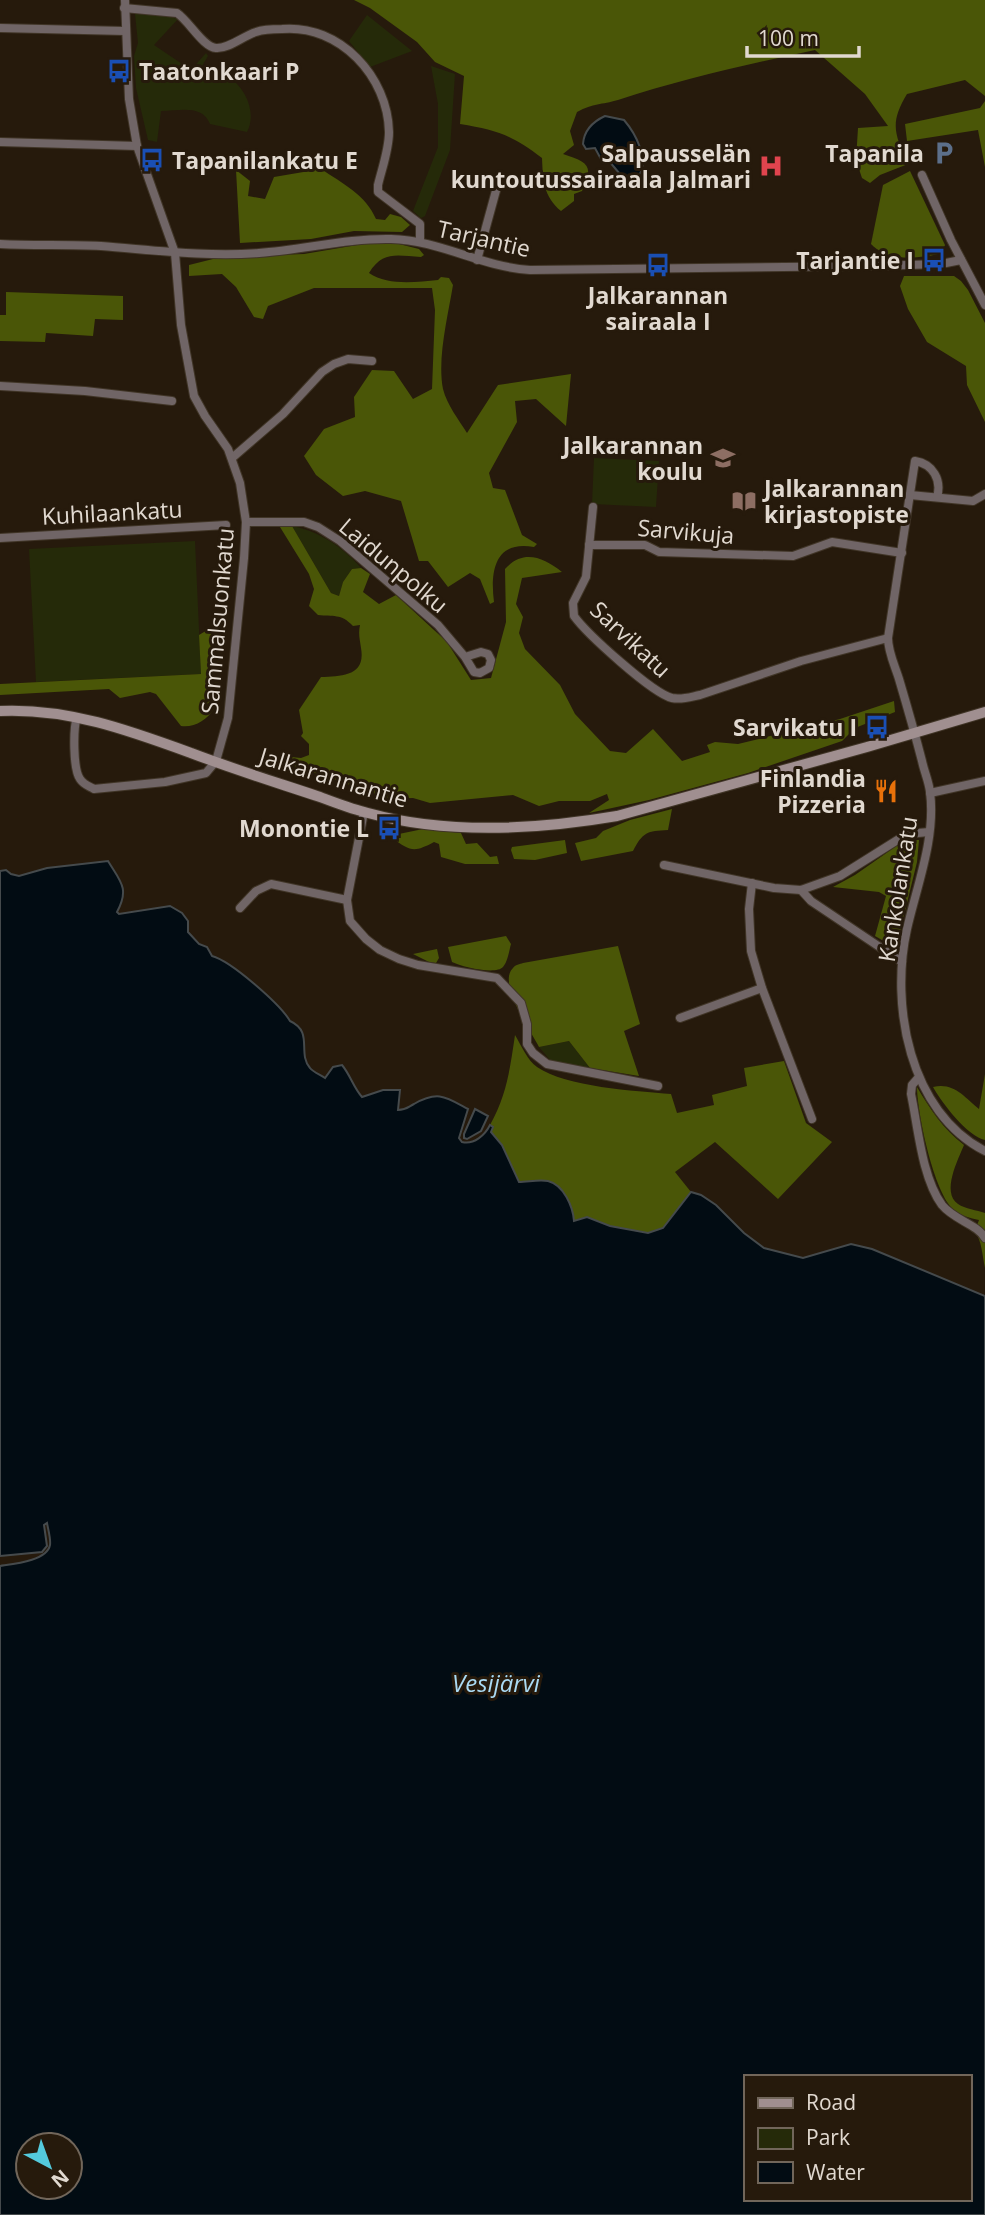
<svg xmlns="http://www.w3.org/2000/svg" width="985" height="2215" font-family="'Open Sans',sans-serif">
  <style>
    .green { fill: #252a09 }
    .forest { fill: #4a5607 }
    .water { fill: #020c13; stroke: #454a4c; stroke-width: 2; fill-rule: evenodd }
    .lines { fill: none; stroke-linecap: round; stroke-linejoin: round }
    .street-casing { stroke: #403527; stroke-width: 10 }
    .secondary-casing { stroke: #403527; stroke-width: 12 }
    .street { stroke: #706566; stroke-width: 8 }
    .secondary { stroke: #a08f90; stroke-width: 10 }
    .labels { text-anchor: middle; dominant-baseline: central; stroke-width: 6; stroke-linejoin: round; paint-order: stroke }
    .poi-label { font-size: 23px; font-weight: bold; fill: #e1d9d0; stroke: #261a0c; text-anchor: end }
    .street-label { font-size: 23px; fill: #e1d9d0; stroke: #261a0c }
    .water-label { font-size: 24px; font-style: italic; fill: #aadaf3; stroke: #261a0c }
  </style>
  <rect width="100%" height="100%" fill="#261a0c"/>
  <g class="green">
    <path d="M135,14L163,15L178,19L154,45L191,70L206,53L208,56L202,66C210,69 222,72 229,77C246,89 257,113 247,132L210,124C202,104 180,111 161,111L157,142L148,140L136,88L134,56L138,43Z"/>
    <polygon points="367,15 412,51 370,67 349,41"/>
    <polygon points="431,66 455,74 450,150 425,216 421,218 413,211 438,147 438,104"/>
    <polygon points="594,458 659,461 656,507 592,504"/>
    <path d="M292,526C319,531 343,547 361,568L352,569L343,582L339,596L331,593Z"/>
    <polygon points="195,541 201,674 36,682 29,549"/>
    <polygon points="569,1041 590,1068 551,1061 539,1047"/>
  </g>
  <g class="forest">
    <path d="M354,0H985V96L965,80L907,94C889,124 895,134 908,164L880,175L870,183L862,178L856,160L858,128L888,126L865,94L815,50C749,64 682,79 618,100C601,105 594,103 577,112L570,131L574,145L563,154C587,162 595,165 582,191L574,194V201L561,211C543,196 543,179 542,158C512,135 497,130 460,124L464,76L435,62L417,42L370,8Z"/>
    <polygon points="985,101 985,167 978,130 907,141 905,124 980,108"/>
    <path d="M321,169C342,183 366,195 376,219L385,220L390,214L401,217L410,225L402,232L354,231L311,239L240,243L236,170L250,181L248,196L265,199L274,177Z"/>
    <path d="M910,171L945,245L942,253C919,259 888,262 871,244L883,185Z"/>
    <path d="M395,243L419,249L424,255L421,257C398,256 383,250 369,273C388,286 416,282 438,280L441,277L449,278L453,285C448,316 437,358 443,389C447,405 459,420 467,433L498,385L571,374L566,426L536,399L515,401L517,422L489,473L493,488L505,490L522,535L537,544L534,547C495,540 490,571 494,602L490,604L480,579L470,573L448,587L428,561H419L401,501L365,491L343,496L316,475L304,456L324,429L355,417L354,397L372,370L394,371L413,399L432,389L435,310L432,288H314L268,306L263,319L254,317L236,287L222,274L189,276V265L221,257L304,254L363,244Z"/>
    <polygon points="904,276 954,276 961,281 968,290 985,323 985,422 967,385 966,366 927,342 908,309 900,286"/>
    <polygon points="6,292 123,296 123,320 95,319 93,336 46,333 45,342 0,341 0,315 6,315"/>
    <path d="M292,526L331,593L339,596L343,582L352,569L361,568L370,574L363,592L379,604L396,595L447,642L471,680L491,678L506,622L505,569C523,549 543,557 562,572L522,578L516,604L523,617L519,633L525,649L560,685L575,714L610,751L626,753L653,729L682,761L710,752L707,745L715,742L738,744L840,719L894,701L895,712L855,728L842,741L748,773L649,800L589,813L609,800L607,794L590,801H559L539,806L513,795L430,803L413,798L381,799L371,791L355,792L348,784L270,758L271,755L301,758L309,755V744L301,736L303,733L299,710L321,677C342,676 366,676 361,648C360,640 358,634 360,625L353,626C341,613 333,617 318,615L309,606L314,589L309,574L280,527Z"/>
    <path d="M224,620C222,636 220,699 214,709C207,720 194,728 181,726L156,694L150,692L120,698L109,689L0,695V684L201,674L199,635Z"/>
    <path d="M672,809L668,830C647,831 643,832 633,851L581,861L575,843L596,838L603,831L630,820Z"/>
    <path d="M423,829L461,833L466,844L477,843L490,857L497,856L499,864H465L441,857L439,844L434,842C414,853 410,851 392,838L394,835Z"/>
    <polygon points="565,840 567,853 535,860 514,859 511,850 512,847"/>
    <polygon points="905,840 919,840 917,862 896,948 875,936 886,896 879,892 833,887 855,875"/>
    <path d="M506,936L511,944C509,951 508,961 503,967C496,975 462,967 452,962L448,947Z"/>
    <path d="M618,946L640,1024L624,1031L639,1076L590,1068L569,1041L539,1047C531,1031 497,983 513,968C515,965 520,964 523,963Z"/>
    <polygon points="437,949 439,958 436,963 429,962 413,954"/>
    <path d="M515,1035C521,1045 528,1061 537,1067C566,1087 635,1091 671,1094L677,1113L714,1105L712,1095L747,1086L744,1068L784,1061L806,1123L832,1142L778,1199L715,1142L675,1172L691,1192L663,1228L648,1233L610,1226L587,1217L574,1221L548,1181L519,1182L502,1145L491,1132L493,1127L490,1125C507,1095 510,1068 515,1035Z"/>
    <path d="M985,1074V1140C967,1136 942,1103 933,1087C954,1082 964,1097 979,1109Z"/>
    <path d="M917,1087C930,1109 943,1129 964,1145C958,1160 941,1192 958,1204C965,1209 977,1210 985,1213V1268C982,1254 982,1242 975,1231L979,1220C970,1218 961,1216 954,1210C934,1194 917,1112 917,1087Z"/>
  </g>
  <g class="water">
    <path d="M605,116L624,120C636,134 649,159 639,176L625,180L609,161H602L595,148L586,149L583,144C584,130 592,122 605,116Z"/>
    <path d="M108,861C120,881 130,888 117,912L119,914L170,906L182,913L188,921V932L199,944L207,947L212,956C231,961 280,1004 290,1021C314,1032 297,1053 310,1068C313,1072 321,1075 325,1078L333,1067L342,1065C351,1076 353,1087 362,1097L383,1090H400L398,1110C406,1110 408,1107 414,1104C438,1090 446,1097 468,1109L459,1138L462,1142C474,1145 485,1135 490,1125L493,1127L491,1132L502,1145L519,1182C528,1182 539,1179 548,1181C564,1185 573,1207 574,1221L587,1217L610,1226L648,1233L663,1228L691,1192L701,1195L716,1205L744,1233L764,1248L803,1258L851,1244L872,1249L985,1296V2215H0V1566C13,1564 47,1561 50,1545C51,1539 48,1529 47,1523L44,1525L47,1546L42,1552L0,1556V871L6,870L11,874L19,876L47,868ZM745,2077H969V2199H745ZM28,2145H70V2187H28Z"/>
    <polygon points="475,1109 488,1116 481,1131 467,1139 464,1138 464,1134"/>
  </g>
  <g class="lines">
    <g class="street-casing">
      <g id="street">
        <path d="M124,8L177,13C189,21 203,47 216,48C229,49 243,36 256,32C264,29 274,29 282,29C340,24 388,77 389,132C389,150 382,168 378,185V192L420,224V242"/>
        <polyline points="0,28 125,31"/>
        <polyline points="0,142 137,146"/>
        <polyline points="922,175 951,240 985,305"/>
        <path d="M0,244C34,246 67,244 101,246C154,250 206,257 259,253C303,250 347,238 391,239C439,240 482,267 530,270L873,266L941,264L961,260"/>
        <polyline points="477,260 500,176"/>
        <polyline points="0,386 85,391 172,401"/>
        <polyline points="232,458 283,414 322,372 334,364 348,359 372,361"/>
        <polyline points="910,495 973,501 985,494"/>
        <path d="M593,507L586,577L573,603L574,616C587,634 652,693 672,698C682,700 690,697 700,695L801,661L888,638C888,652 895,666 899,679C907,706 915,734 922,761C924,771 929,782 930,792C936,838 917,885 907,929C890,1005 909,1112 985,1151"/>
        <polyline points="246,522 304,522 318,527 340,541 438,625 465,657 474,672 480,673 489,668 491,660 488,654 481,652 465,657"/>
        <polyline points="0,538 226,525"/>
        <polyline points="589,545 645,545 659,552 793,556 832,542 902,553"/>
        <path d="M888,638L915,461C933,464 942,480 937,497"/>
        <path d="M77,717C73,729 73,769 80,779C84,785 89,786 94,789L165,782L206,773L216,761L228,718L244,558L246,522L240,483L228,449L205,416L194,396L181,325L175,253L137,146L129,99L125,0"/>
        <polyline points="930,793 985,781"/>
        <polyline points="364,812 347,900 350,921 366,939 380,950 399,959 418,965 497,978 521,1003 527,1024 527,1044 533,1053 547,1064 658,1086"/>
        <polyline points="664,865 774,888 801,890 840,876 907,834 929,832"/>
        <polyline points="752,883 749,909 751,951 762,988 812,1119"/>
        <polyline points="801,890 811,901 902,962"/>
        <polyline points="240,908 256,891 271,884 347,900"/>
        <polyline points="680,1018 762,988"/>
        <path d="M919,1077L912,1085L911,1094C918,1127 922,1178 942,1205C954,1220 977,1224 985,1238"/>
      </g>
    </g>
    <g class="secondary-casing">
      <path id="secondary" d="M0,711C68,708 128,730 191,753C233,769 275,782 317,796C334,802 351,809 368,813C448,835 535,830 617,816L867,747L985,712"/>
    </g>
    <use href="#street" class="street"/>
    <use href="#secondary" class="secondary"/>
  </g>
  <defs>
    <g id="bus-bare" transform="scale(1.89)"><path d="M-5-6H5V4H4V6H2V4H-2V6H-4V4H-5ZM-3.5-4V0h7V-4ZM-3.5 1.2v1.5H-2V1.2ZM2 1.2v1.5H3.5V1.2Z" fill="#1a4fb4" stroke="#261a0c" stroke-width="2.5" paint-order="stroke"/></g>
    <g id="parking-bare" transform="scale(1.89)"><path d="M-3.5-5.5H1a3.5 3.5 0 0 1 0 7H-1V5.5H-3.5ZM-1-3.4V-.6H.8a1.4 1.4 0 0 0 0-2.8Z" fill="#5c6f8a" stroke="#261a0c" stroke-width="2.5" paint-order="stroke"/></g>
    <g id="hospital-bare" transform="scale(1.89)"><path d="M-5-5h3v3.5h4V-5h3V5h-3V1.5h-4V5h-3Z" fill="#e0444e" stroke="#261a0c" stroke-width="2.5" paint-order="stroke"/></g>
    <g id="school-bare" transform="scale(1.89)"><path d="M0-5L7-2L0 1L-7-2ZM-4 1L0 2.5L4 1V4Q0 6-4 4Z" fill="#8d6e63" stroke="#261a0c" stroke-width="2.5" paint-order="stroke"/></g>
    <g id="library-bare" transform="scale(1.89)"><path d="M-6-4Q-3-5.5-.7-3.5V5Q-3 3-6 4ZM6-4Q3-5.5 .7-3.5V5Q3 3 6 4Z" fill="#8d6e63" stroke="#261a0c" stroke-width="2.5" paint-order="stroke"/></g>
    <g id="restaurant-bare" transform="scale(1.89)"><path d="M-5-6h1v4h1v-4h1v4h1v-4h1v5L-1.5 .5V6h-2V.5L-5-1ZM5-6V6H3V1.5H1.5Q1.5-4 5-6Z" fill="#e8710a" stroke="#261a0c" stroke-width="2.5" paint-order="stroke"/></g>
  </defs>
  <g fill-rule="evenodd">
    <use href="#bus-bare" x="119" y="71"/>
    <use href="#parking-bare" x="944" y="153"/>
    <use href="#bus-bare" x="152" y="160"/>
    <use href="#hospital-bare" x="771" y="166"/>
    <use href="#bus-bare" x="934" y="260"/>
    <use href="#bus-bare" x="658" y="265"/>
    <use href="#school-bare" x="723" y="458"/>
    <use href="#library-bare" x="744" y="501"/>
    <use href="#bus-bare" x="877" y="727"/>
    <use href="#restaurant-bare" x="886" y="791"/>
    <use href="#bus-bare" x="389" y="828"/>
  </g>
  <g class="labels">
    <g class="poi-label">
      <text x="139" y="71" text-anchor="start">Taatonkaari P</text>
      <text x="751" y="153">Salpausselän<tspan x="751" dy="26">kuntoutussairaala Jalmari</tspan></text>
      <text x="924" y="153">Tapanila</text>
      <text x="172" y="160" text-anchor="start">Tapanilankatu E</text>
      <text x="914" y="260">Tarjantie I</text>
      <text x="658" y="295" text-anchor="middle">Jalkarannan<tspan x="658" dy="26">sairaala I</tspan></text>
      <text x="703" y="445">Jalkarannan<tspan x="703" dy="26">koulu</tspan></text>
      <text x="764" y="488" text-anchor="start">Jalkarannan<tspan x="764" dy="26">kirjastopiste</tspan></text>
      <text x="857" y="727">Sarvikatu I</text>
      <text x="866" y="778">Finlandia<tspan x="866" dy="26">Pizzeria</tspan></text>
      <text x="369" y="828">Monontie L</text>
    </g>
    <g class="street-label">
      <text transform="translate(484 238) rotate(13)">Tarjantie</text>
      <text transform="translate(112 512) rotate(-3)">Kuhilaankatu</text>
      <text transform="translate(686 531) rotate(5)">Sarvikuja</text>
      <text transform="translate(394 565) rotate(40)">Laidunpolku</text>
      <text transform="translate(217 621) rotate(-85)">Sammalsuonkatu</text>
      <text transform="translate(631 639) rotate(43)">Sarvikatu</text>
      <text transform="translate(334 777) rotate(17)">Jalkarannantie</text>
      <text transform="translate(897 889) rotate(-81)">Kankolankatu</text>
    </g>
    <g class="water-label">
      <text x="496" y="1682">Vesijärvi</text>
    </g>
  </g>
  <rect x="744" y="2075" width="228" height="126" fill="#261a0c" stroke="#71665a" stroke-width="2"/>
  <rect x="758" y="2098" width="35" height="10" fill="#a08f90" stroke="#71665a" stroke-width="2"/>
  <text x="806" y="2110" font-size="21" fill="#e1d9d0">Road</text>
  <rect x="758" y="2128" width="35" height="21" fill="#252a09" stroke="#71665a" stroke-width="2"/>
  <text x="806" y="2145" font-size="21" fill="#e1d9d0">Park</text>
  <rect x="758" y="2162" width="35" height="21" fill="#020c13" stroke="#71665a" stroke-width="2"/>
  <text x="806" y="2180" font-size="21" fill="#e1d9d0">Water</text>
  <g transform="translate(49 2166) rotate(139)"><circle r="33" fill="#261a0c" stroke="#71665a" stroke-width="2"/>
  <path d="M0-5L12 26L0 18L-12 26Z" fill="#54cadd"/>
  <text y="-10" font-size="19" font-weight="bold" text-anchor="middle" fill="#e1d9d0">N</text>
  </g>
  <path d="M747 46v10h112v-10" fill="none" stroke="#e1d9d0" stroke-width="3.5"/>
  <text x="758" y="46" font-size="21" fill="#e1d9d0" stroke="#261a0c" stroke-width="5" paint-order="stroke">100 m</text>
</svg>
